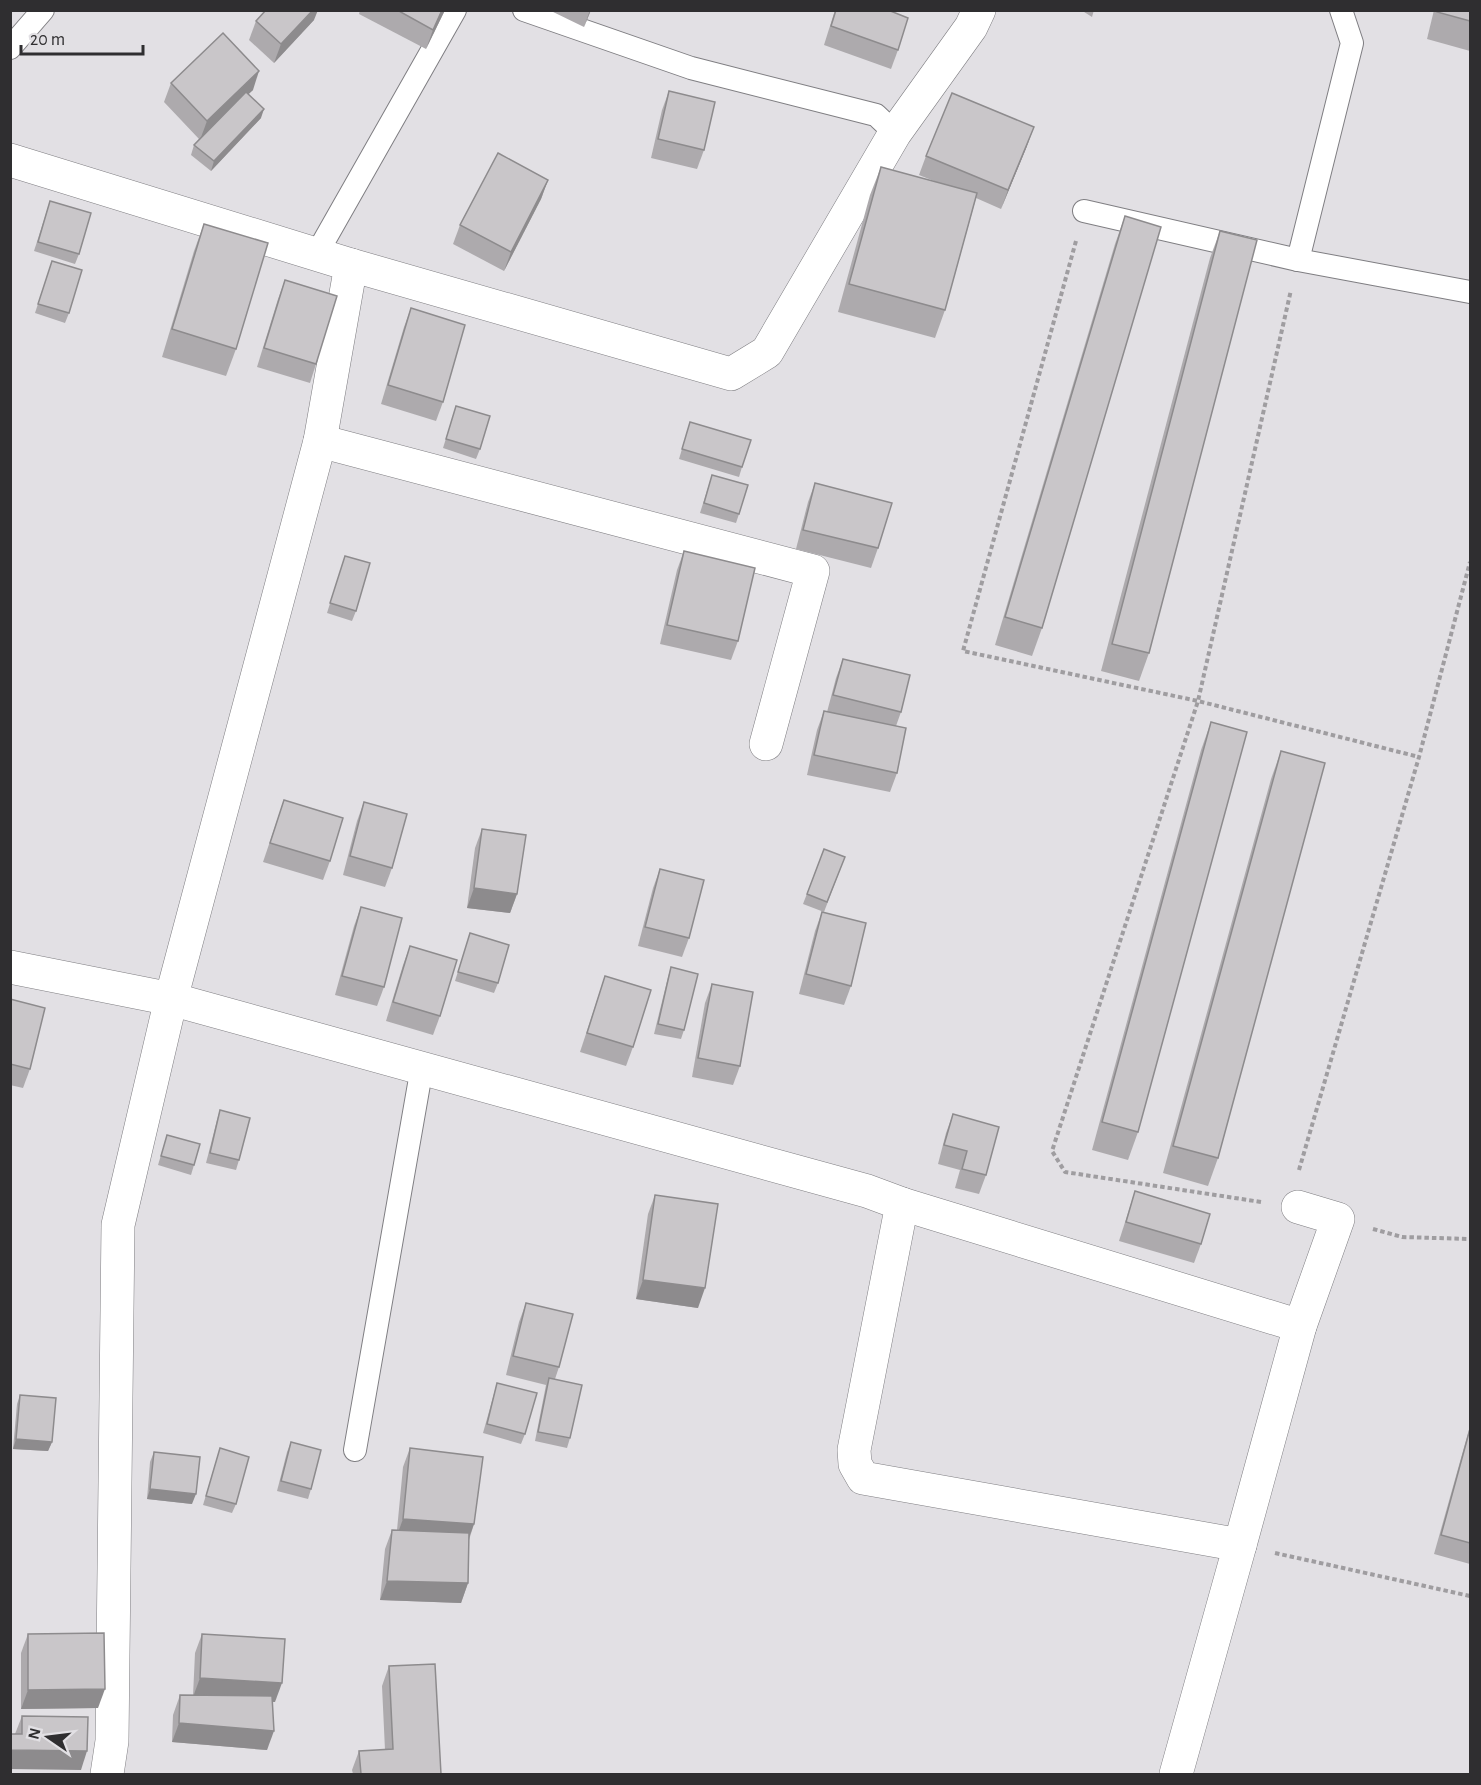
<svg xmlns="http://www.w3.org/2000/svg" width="1481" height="1785" font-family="'Alegreya Sans',sans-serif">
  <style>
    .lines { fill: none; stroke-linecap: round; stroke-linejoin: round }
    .service-casing { stroke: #7f7e82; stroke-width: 24 }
    .minor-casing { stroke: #7f7e82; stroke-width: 34 }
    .path { stroke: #9f9da0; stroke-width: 4; stroke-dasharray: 4.5 3; stroke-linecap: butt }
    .service { stroke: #fff; stroke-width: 22 }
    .minor { stroke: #fff; stroke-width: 33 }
    .wall { fill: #adaaad }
    .shaded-wall { fill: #8d8b8d }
    .building { fill: #c9c6c9; stroke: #8d8b8d; stroke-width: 1.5 }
  </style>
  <rect width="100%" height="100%" fill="#e2e0e4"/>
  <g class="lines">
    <g class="service-casing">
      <g id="service">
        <polyline points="524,10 691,68 876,115 895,133"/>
        <polyline points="10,48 43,10"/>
        <polyline points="1084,211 1298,260 1470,292"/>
        <polyline points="316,255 455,10"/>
        <polyline points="1298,260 1352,43 1341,10"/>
        <polyline points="355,1450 422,1067"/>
      </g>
    </g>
    <g class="minor-casing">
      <g id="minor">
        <polyline points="10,160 351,265 731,374 767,352 895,133 971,27 979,10"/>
        <polyline points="320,441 813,571 766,744"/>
        <polyline points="10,967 171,999 867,1191 902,1204 854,1450 855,1464 863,1478 1240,1545 1176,1774"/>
        <polyline points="902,1204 1300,1326"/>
        <polyline points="1240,1545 1300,1326 1338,1219 1298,1207"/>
        <polyline points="107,1774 112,1741 118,1225 171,999 320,441 351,265"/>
      </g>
    </g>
    <g class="path">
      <polyline points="1076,241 963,651 1198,701 1419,757"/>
      <polyline points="1299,1170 1419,757 1470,562"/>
      <polyline points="1261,1202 1065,1172 1052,1151 1198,701 1291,290"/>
      <polyline points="1373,1229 1402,1237 1470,1239"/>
      <polyline points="1275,1553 1470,1596"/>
    </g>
    <use href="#service" class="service"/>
    <use href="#minor" class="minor"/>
  </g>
  <g class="wall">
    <polygon points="360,10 445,10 426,49 359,14"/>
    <polygon points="549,10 591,10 584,27"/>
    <polygon points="835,10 898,50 891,69 824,45"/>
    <polygon points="1081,10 1094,10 1092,17"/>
    <polygon points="1434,10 1470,10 1470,51 1427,39"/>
    <polygon points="314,20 274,63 249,40 256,21"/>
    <polygon points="171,83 253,90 248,94 261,118 211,171 191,155 194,145 199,139 164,102"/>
    <polygon points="669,91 704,150 697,169 651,158 662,110"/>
    <polygon points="1027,146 1001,209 976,198 945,310 935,338 838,312 870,195 881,167 939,183 919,175 926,156"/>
    <polygon points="548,180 541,199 504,271 453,244 460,225"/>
    <polygon points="50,201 79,254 75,264 34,251"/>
    <polygon points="1125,216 1042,628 1032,656 995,645 1115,244"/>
    <polygon points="204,224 236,349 226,376 162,357 194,251"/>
    <polygon points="1220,231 1149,653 1139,681 1101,671 1210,258"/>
    <polygon points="52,261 69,313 65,323 35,313"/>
    <polygon points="285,280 316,364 310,383 257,367 278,299"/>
    <polygon points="411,308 443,402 436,421 381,404 404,327"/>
    <polygon points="456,406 480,449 476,459 443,448"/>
    <polygon points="690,422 742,467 739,477 679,459"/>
    <polygon points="712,475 739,514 736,523 700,513"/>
    <polygon points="815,483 878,548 871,568 796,549 808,502"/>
    <polygon points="684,551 738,641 731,660 660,644 677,570"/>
    <polygon points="345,556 356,611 352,621 327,613"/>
    <polygon points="843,659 901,712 896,726 897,773 890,792 807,775 817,730 824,711 827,712 836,678"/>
    <polygon points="1211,722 1138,1132 1128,1160 1092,1150 1201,750"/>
    <polygon points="1281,751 1218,1158 1208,1186 1163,1173 1271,779"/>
    <polygon points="284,800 330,861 323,880 263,862"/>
    <polygon points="364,802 392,868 385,887 343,875 357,821"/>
    <polygon points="482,829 517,894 510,913 467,908 475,848"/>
    <polygon points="824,849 845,857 824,912 803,904"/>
    <polygon points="660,869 689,938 682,957 638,946 653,888"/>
    <polygon points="361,907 384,987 377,1006 335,995 354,926"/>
    <polygon points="822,912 851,986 844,1005 799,994 815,931"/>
    <polygon points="467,943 498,983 494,993 455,981"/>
    <polygon points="410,946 440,1016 433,1035 386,1021 403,965"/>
    <polygon points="671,967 684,1030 681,1039 654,1034 668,977"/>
    <polygon points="605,976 633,1047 626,1066 580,1052"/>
    <polygon points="712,984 740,1066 733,1085 692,1077 705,1003"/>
    <polygon points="10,999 30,1069 23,1088 10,1085"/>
    <polygon points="220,1110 239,1160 236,1170 206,1163 217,1120"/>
    <polygon points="953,1114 986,1175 979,1194 955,1188 960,1170 938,1164 946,1133"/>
    <polygon points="167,1135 194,1165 191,1175 158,1165"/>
    <polygon points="1135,1191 1201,1244 1194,1263 1119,1241"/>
    <polygon points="655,1195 698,1308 636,1299 648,1214"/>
    <polygon points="526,1303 559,1367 555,1379 570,1438 567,1448 535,1441 546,1385 506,1375 519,1322"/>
    <polygon points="497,1383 525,1434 521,1444 483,1433"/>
    <polygon points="20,1395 52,1442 48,1451 13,1449 17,1404"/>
    <polygon points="1470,1426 1470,1564 1434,1554"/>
    <polygon points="291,1442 311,1489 308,1499 277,1491 287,1452"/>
    <polygon points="220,1448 236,1504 232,1513 203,1505"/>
    <polygon points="410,1448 474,1524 469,1540 468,1583 461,1603 380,1600 385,1549 392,1530 397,1530 403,1467"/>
    <polygon points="154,1452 192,1504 147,1499 150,1462"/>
    <polygon points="28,1634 98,1708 21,1709 21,1653"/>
    <polygon points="202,1634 275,1702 273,1702 267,1750 172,1742 173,1715 180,1695 193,1696 195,1653"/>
    <polygon points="389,1666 441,1774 353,1774 352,1770 359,1751 385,1750 382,1686"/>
    <polygon points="22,1716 81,1770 15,1734"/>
  </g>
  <g class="shaded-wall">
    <polygon points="313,10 318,10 314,20 274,63 281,44"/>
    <polygon points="442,10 445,10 426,49 433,30"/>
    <polygon points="590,10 591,10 584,27"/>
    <polygon points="259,71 253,90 200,140 207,121"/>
    <polygon points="264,109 261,118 211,171 214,161"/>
    <polygon points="1034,127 1027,146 1001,209 1008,190"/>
    <polygon points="548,180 541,199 504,271 511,252"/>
    <polygon points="474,888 517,894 510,913 467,908"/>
    <polygon points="643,1280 705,1288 698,1308 636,1299"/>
    <polygon points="16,1439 52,1442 48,1451 13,1449"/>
    <polygon points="150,1489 196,1494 192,1504 147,1499"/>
    <polygon points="403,1519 474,1524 467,1543 396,1538"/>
    <polygon points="387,1581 468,1583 461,1603 380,1600"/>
    <polygon points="200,1678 282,1683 275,1702 193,1697"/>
    <polygon points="105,1689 98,1708 21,1709 28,1690"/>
    <polygon points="179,1723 274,1731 267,1750 172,1742"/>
    <polygon points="10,1750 87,1751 81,1770 10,1769"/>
  </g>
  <g class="building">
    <polygon points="266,10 313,10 281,44 256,21"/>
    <polygon points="397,10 442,10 433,30"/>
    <polygon points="836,10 888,10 908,18 898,50 831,26"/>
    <polygon points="1437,10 1470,10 1470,21 1437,12"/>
    <polygon points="223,33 259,71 207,121 171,83"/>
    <polygon points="669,91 715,102 704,150 658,139"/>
    <polygon points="246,92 264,109 214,161 194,145"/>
    <polygon points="952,93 1034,127 1008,190 926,156"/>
    <polygon points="498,153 548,180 511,252 460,225"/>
    <polygon points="881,167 977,193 945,310 849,284"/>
    <polygon points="50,201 91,213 79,254 38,242"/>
    <polygon points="1125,216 1161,227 1042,628 1005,617"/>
    <polygon points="204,224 268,243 236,349 172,329"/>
    <polygon points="1220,231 1257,240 1149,653 1112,644"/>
    <polygon points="52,261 82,270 69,313 38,304"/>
    <polygon points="285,280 337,296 316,364 264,348"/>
    <polygon points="411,308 465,325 443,402 388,385"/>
    <polygon points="456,406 490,416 480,449 446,439"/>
    <polygon points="690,422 751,440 742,467 682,449"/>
    <polygon points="712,475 748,485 739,514 704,503"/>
    <polygon points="815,483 892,503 878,548 803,530"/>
    <polygon points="684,551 755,568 738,641 667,625"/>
    <polygon points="345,556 370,563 356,611 330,603"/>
    <polygon points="843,659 910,675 901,712 833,695"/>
    <polygon points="824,711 906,728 897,773 814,755"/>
    <polygon points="1211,722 1247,732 1138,1132 1102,1122"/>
    <polygon points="1281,751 1325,763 1218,1158 1173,1146"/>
    <polygon points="284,800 343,818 330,861 270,843"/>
    <polygon points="364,802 407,814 392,868 350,856"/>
    <polygon points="482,829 526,835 517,894 474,888"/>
    <polygon points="824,849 845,857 827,902 807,894"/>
    <polygon points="660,869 704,880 689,938 645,927"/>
    <polygon points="361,907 402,918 384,987 342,976"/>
    <polygon points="822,912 866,923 851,986 806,974"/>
    <polygon points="470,933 509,945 498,983 458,972"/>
    <polygon points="410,946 457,960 440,1016 393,1002"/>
    <polygon points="671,967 698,974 684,1030 658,1024"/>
    <polygon points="605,976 651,990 633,1047 587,1033"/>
    <polygon points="712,984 753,992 740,1066 698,1058"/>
    <polygon points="10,999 45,1008 30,1069 10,1064"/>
    <polygon points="220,1110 250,1118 239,1160 210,1153"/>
    <polygon points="953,1114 999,1127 986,1175 962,1169 967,1151 944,1145"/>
    <polygon points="167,1135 200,1144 194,1165 161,1156"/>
    <polygon points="1135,1191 1210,1214 1201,1244 1126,1222"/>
    <polygon points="655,1195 718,1204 705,1288 643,1280"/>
    <polygon points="526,1303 573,1314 559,1367 513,1356"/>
    <polygon points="549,1378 582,1385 570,1438 538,1432"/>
    <polygon points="497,1383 537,1393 525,1434 487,1424"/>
    <polygon points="20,1395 56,1398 52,1442 16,1439"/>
    <polygon points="1470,1429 1470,1543 1441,1535"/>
    <polygon points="291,1442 321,1450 311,1489 281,1481"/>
    <polygon points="220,1448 249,1457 236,1504 206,1496"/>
    <polygon points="410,1448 483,1457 474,1524 403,1519"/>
    <polygon points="154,1452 200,1457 196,1494 150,1489"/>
    <polygon points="392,1530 469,1533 468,1583 387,1581"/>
    <polygon points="104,1633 105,1689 28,1690 28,1634"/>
    <polygon points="202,1634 285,1639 282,1683 200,1678"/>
    <polygon points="435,1664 441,1774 361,1774 359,1751 393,1749 389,1666"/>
    <polygon points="180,1695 272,1696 274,1731 179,1723"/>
    <polygon points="22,1716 88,1717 87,1751 10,1750 10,1734 22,1734"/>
  </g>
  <rect width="1481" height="1785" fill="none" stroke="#2f2e30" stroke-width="24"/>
  <g transform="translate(48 1737) rotate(284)" stroke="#e2e0e4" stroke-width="4.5" paint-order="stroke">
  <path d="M0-4.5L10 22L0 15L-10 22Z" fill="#2f2e30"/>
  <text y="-9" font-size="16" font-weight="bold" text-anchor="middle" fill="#2f2e30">N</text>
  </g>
  <path d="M21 45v9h122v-9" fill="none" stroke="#2f2e30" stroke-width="3"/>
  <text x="30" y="45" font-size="18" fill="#2f2e30" stroke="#e2e0e4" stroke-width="4.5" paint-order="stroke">20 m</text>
</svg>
